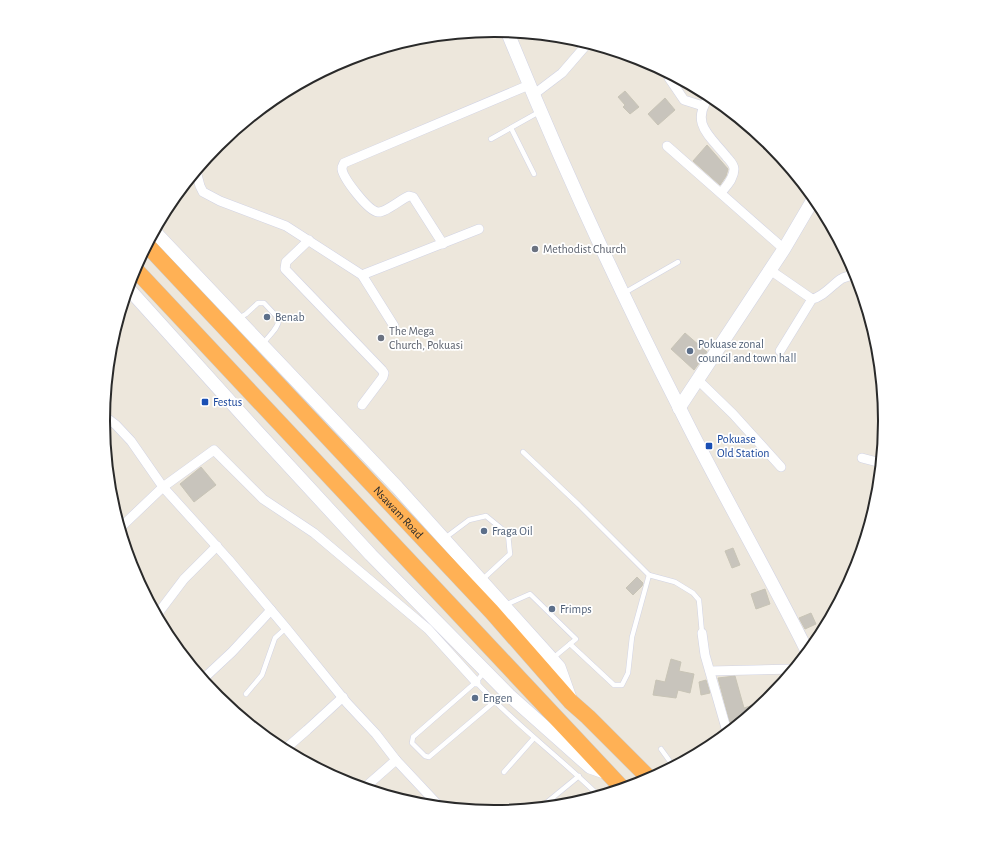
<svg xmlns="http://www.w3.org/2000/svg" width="988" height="843" font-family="'Alegreya Sans',sans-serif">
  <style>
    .building { fill: #c8c4bc; stroke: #c8c4b6 }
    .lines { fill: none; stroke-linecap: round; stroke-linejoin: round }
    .lane-casing { stroke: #d1d3e4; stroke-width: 5.5 }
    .street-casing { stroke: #d1d3e4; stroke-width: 10 }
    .secondary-casing { stroke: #d1d3e4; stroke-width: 14 }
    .highway-casing { stroke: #c8c8c8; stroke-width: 17 }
    .lane { stroke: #fff; stroke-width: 4.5 }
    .street { stroke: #fff; stroke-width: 9 }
    .secondary { stroke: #fff; stroke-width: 13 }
    .highway { stroke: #ffb155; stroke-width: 16 }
    .worship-dot { fill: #6b7280; stroke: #fff; stroke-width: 1.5 }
    .service-dot { fill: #5c6f8a; stroke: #fff; stroke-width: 1.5 }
    .transit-dot { fill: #1a4fb4; stroke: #fff; stroke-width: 1.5 }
    .labels { text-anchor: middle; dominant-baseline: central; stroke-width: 3.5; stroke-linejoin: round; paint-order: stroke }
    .worship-label { font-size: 12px; fill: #5b616d; stroke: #fff; text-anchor: start }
    .service-label { font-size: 12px; fill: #4e5e75; stroke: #fff; text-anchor: start }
    .transit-label { font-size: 12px; fill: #164399; stroke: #fff; text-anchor: start }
    .street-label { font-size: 12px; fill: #2a2a2a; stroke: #fff }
    .rim { fill: none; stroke: #2a2a2a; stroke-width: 2 }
  </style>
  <rect width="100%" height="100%" fill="#ede7dc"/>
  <g class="building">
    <polygon points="625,91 639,107 630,114 623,107 625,105 618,97"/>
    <polygon points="665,98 675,110 658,125 648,114"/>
    <polygon points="707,145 728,169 726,176 720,185 693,161"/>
    <polygon points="685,333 707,352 694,370 671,349"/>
    <polygon points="201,467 216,485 194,502 180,484"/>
    <polygon points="733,548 740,565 732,568 725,551"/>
    <polygon points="637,577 643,583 642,586 633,595 626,588"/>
    <polygon points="765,589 770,604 756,609 751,594"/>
    <polygon points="811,613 816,624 805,629 799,618"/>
    <polygon points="671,659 681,662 679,671 694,674 690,693 678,690 676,698 653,695 656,680 665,682"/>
    <polygon points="735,676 744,708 768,700 768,701 732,730 718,678"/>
    <polygon points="706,680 710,693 701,695 699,682"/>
  </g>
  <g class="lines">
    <g class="lane-casing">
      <g id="lane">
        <polyline points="511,128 534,174"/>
        <polyline points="491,139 539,112"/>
        <polyline points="624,293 678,262"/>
        <path d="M239,318L246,314L258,303H264L279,319C279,328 268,336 263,344"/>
        <polyline points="523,452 579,505 649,575 675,582 693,593 699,600 702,633"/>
        <polyline points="445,538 469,520 486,516 508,534 510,554 483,579"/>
        <polyline points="505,605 530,594 576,639 553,658"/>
        <polyline points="570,644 614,685 622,685 628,673 632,637 649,575"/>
        <polyline points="485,671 476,682 413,737 412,743 425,756 429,757 494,702 508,696"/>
        <path d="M476,682C514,724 560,757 600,797"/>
        <polyline points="246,694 262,675 275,638 286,628"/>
        <polyline points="661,749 674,767"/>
        <polyline points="504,772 534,738"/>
        <polyline points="540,808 579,776"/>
      </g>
    </g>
    <g class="street-casing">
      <g id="street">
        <polyline points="669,78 684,100 703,106"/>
        <polyline points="533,95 562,73 588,43"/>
        <path d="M710,95C690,123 708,134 726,156C729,160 734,164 734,169C734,179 726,186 721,193"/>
        <polyline points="667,146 784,249"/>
        <polyline points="196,171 200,186 203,192 220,201 286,226 362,275 394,326"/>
        <polyline points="309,240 286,262 285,269 382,370 384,373 383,377 362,405"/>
        <path d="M443,244L413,197L409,196C401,199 385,213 378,212C368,211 343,178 342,169C342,166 343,165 344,163L529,85"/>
        <path d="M770,270L812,299C823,297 832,285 841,279C846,276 851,277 856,272"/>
        <polyline points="362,275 479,229"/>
        <polyline points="780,351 812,299"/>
        <polyline points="698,380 733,414 781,467"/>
        <polyline points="103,415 116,425 131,441 163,487 229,560 286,628 347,703 376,734 396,760 441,808"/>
        <polyline points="862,458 881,463"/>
        <polyline points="119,529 163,487 214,450 263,499 314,533 428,629 476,682"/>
        <polyline points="156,616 184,579 217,546"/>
        <polyline points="702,633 705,655 726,728"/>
        <polyline points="710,671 795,669"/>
        <polyline points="202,680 232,652 271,610"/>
        <polyline points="283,751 307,730 343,697"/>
        <polyline points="363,789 396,760"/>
      </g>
    </g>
    <g class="secondary-casing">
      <g id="secondary">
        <path d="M507,31C559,158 616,284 679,407C720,490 767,570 808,653"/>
        <polyline points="154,231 397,487 552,659 559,667 570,698"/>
        <polyline points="128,288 255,429 371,555 509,695 590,767 607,773"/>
        <polyline points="679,408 784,249 814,198"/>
      </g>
    </g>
    <g class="highway-casing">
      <g id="highway">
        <path id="s1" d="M147,245L492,612L571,702L588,717L647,776L649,780"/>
        <polyline points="134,268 623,789"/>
      </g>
    </g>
    <use href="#lane" class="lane"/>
    <use href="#street" class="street"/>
    <use href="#secondary" class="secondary"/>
    <use href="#highway" class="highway"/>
  </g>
  <g class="worship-dot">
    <circle cx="535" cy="249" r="4"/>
    <circle cx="381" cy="338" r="4"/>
  </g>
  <g class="service-dot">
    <circle cx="267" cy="317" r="4"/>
    <circle cx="690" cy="351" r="4"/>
    <circle cx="484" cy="531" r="4"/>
    <circle cx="552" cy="609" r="4"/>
    <circle cx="475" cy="698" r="4"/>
  </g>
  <g class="transit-dot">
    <rect x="201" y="398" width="8" height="8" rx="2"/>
    <rect x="705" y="442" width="8" height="8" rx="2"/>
  </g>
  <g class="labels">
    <g class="worship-label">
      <text x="543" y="249">Methodist Church</text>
      <text x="389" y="331">The Mega<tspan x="389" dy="14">Church, Pokuasi</tspan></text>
    </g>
    <g class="service-label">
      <text x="275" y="317">Benab</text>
      <text x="698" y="344">Pokuase zonal<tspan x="698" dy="14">council and town hall</tspan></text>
      <text x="492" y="531">Fraga Oil</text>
      <text x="560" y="609">Frimps</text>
      <text x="483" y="698">Engen</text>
    </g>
    <g class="transit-label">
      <text x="213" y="402">Festus</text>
      <text x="717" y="439">Pokuase<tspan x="717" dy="14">Old Station</tspan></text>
    </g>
    <g class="street-label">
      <text stroke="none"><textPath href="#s1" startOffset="367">Nsawam Road</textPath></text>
    </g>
  </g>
  <path d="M0 0H988V843H0ZM110 421a384 384 0 1 1 768 0a384 384 0 1 1-768 0Z" fill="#fff" fill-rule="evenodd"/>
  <path class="rim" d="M110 421a384 384 0 1 1 768 0a384 384 0 1 1-768 0Z"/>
</svg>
